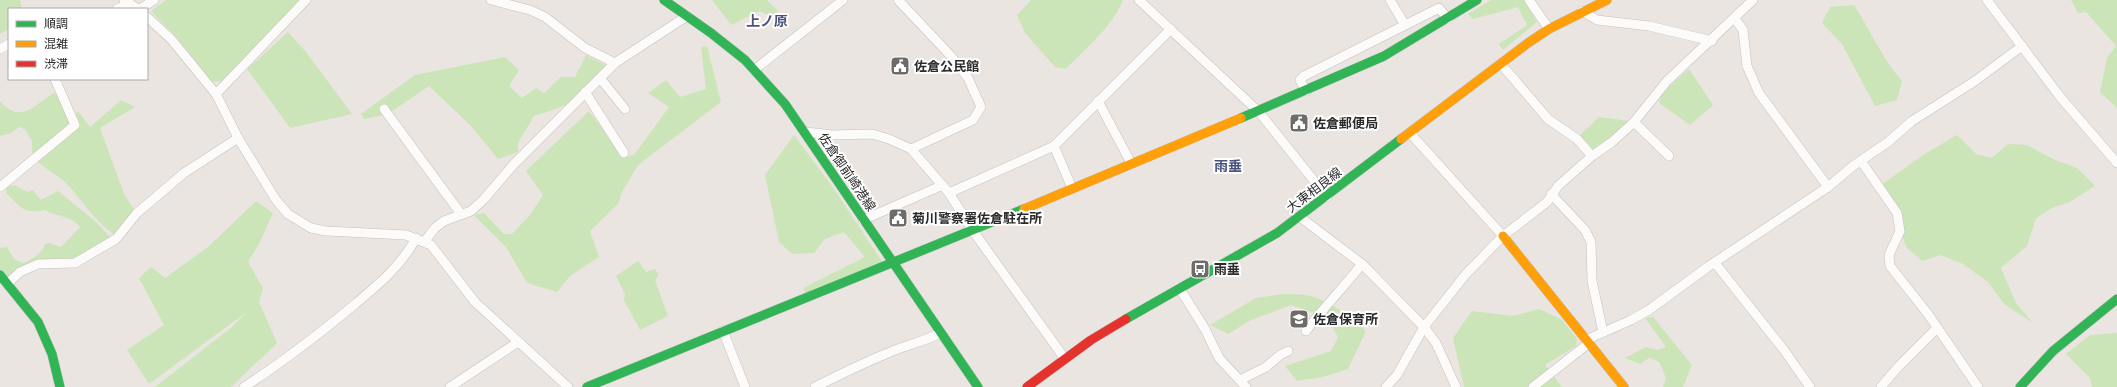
<svg xmlns="http://www.w3.org/2000/svg" width="2117" height="387" font-family="'DM Sans','Noto Sans JP',sans-serif">
  <style>
    .green { fill: #cbe5b8 }
    .lines { fill: none; stroke-linecap: round; stroke-linejoin: round }
    .street-casing { stroke: #c3c1c1; stroke-width: 10 }
    .fast-casing { stroke: #c3c1c1; stroke-width: 10 }
    .slow-casing { stroke: #c3c1c1; stroke-width: 10 }
    .jam-casing { stroke: #c3c1c1; stroke-width: 10 }
    .street { stroke: #fcfbfa; stroke-width: 9 }
    .fast { stroke: #30b455; stroke-width: 9 }
    .slow { stroke: #ff9f0a; stroke-width: 9 }
    .jam { stroke: #e5322d; stroke-width: 9 }
    .labels { text-anchor: middle; dominant-baseline: central; stroke-width: 4; stroke-linejoin: round; paint-order: stroke }
    .poi-label { font-size: 13px; font-weight: bold; fill: #2b2b2b; stroke: #fff; text-anchor: start }
    .street-label { font-size: 13px; fill: #2b2b2b; stroke: #fff }
    .neighbourhood-label { font-size: 14px; font-weight: bold; fill: #4a537d; stroke: #fff }
  </style>
  <rect width="100%" height="100%" fill="#eae5e0"/>
  <g class="green">
    <polygon points="0,0 20,0 22,9 9,9 9,29 0,34"/>
    <polygon points="166,0 303,0 223,81 212,82 177,38 151,11"/>
    <polygon points="712,0 767,0 778,11 772,17 760,11 731,25"/>
    <path d="M1031,0H1123C1112,27 1086,48 1066,69L1055,67L1025,33L1017,15Z"/>
    <polygon points="1491,0 1524,0 1537,22 1503,50 1499,44 1527,25 1518,7 1473,19 1468,14"/>
    <polygon points="2071,0 2117,0 2117,108 2100,92 2107,58 2116,46 2086,12 2078,13"/>
    <path d="M1854,5C1870,30 1882,58 1902,81L1897,100L1875,106L1842,44L1822,23L1830,7Z"/>
    <polygon points="288,32 306,52 352,114 290,128 247,69"/>
    <polygon points="707,46 721,102 638,165 622,192 618,204 590,231 599,257 570,276 557,292 527,283 506,247 474,215 484,213 504,234 512,234 530,215 543,195 526,171 589,111 625,157 634,155 669,107 648,93 666,80 680,97 706,89 701,47"/>
    <polygon points="586,55 607,66 573,103 534,116 518,143 518,152 498,159 471,126 429,86 388,114 364,119 361,114 415,75 505,57 519,70 509,86 522,98 536,88 544,93 561,77 575,77"/>
    <polygon points="1689,69 1713,105 1690,125 1659,103 1662,93"/>
    <path d="M53,93L58,95L74,117L78,111L90,127L121,100L135,107L100,128L125,196L136,212L115,235C95,222 83,201 66,183C57,174 43,169 35,158L36,155L32,153V141L25,129L19,127L11,133L0,136V101C20,124 33,107 53,93Z"/>
    <polygon points="1599,117 1629,121 1614,137 1591,152 1579,136"/>
    <polygon points="794,135 834,189 885,266 808,296 803,288 865,257 844,232 825,239 814,253 792,254 779,242 765,175"/>
    <polygon points="1957,135 1976,154 1992,158 2008,144 2027,145 2053,159 2077,168 2095,186 2068,203 2054,207 2036,218 2027,246 2001,268 2016,303 2033,323 2004,304 1988,282 1963,264 1941,255 1922,261 1907,248 1881,185 1923,155"/>
    <path d="M14,185L27,192L33,190L41,200L58,191L95,221L110,237L107,241L81,260L38,264L6,283L0,277V248L7,247L14,259L23,263C33,259 42,254 45,244L49,243L61,247L80,227C72,216 57,217 45,210C22,214 22,208 6,193L7,187Z"/>
    <polygon points="256,201 273,213 259,244 248,262 263,288 259,302 277,343 231,387 155,387 232,327 248,311 149,384 127,350 164,325 139,278 151,267 165,278 208,247"/>
    <polygon points="638,261 646,272 655,269 659,275 655,280 668,316 640,330 624,300 625,294 616,276"/>
    <path d="M1284,294C1291,294 1300,294 1307,295C1329,300 1350,316 1366,331L1348,369L1323,377L1297,381L1285,366L1331,351L1338,337L1327,318L1291,305L1251,320L1228,334L1210,325L1256,298Z"/>
    <polygon points="1539,309 1561,319 1577,339 1576,346 1545,365 1562,387 1464,387 1453,338 1472,311 1513,316"/>
    <polygon points="1653,317 1692,365 1683,387 1663,387 1666,378 1659,362 1649,358 1640,364 1625,358 1646,347 1657,350 1666,347 1645,318"/>
    <polygon points="2117,333 2117,387 2092,387 2090,378 2066,354 2090,335"/>
  </g>
  <g class="lines">
    <g class="street-casing">
      <g id="street">
        <polyline points="124,0 138,9"/>
        <polyline points="491,0 530,10 545,17 585,48 615,63"/>
        <polyline points="898,0 951,56 968,78 981,107 973,120 911,149"/>
        <polyline points="1139,0 1259,112 1327,197"/>
        <polyline points="1390,0 1405,25"/>
        <polyline points="1529,0 1549,29"/>
        <polyline points="1987,0 2061,98 2117,163"/>
        <polyline points="117,9 129,4"/>
        <polyline points="140,9 154,0"/>
        <polyline points="1582,11 1597,20 1649,26 1712,41"/>
        <polyline points="147,17 171,39 216,94 238,138 276,200 288,214 311,228 326,231 406,235 431,245 475,302 568,387"/>
        <polyline points="1735,19 1743,30 1747,66 1759,93 1828,187"/>
        <polyline points="0,49 9,44"/>
        <polyline points="1501,64 1548,119 1577,139 1592,156"/>
        <polyline points="754,70 843,0"/>
        <polyline points="600,78 625,109"/>
        <polyline points="1306,91 1300,80 1304,76 1439,8 1448,19"/>
        <polyline points="585,92 624,153"/>
        <polyline points="216,94 306,0"/>
        <polyline points="1098,101 1131,163"/>
        <polyline points="384,109 461,214"/>
        <polyline points="1634,122 1669,156"/>
        <polyline points="805,132 833,135 872,134 889,139 911,149 949,193 973,231 1065,359"/>
        <polyline points="1410,133 1503,236"/>
        <polyline points="1054,146 1072,188"/>
        <polyline points="1861,161 1897,213 1900,231 1889,255 1890,266 1928,314 1978,387"/>
        <polyline points="0,187 75,125 55,79"/>
        <polyline points="949,193 1054,146 1171,29"/>
        <polyline points="1551,194 1585,230 1591,242 1592,281 1603,332"/>
        <polyline points="1300,217 1362,264 1424,327 1436,343 1456,387"/>
        <polyline points="863,220 943,185"/>
        <polyline points="424,242 435,228 444,221 471,211 484,199 514,164 615,63 687,16"/>
        <polyline points="1715,263 1784,350 1810,387"/>
        <polyline points="7,284 20,272 38,264 75,263 116,239 137,213 184,173 238,138"/>
        <polyline points="1180,289 1205,329 1219,358 1246,387"/>
        <polyline points="723,331 745,387"/>
        <path d="M1306,331C1323,308 1344,287 1362,264"/>
        <polyline points="1586,340 1631,320 1649,310 1709,266 1828,187 1853,166 1888,142 1912,121 1975,81 2022,46"/>
        <polyline points="1240,380 1266,367 1280,355 1288,351"/>
        <path d="M244,387C283,362 319,334 354,305C378,285 402,265 416,238"/>
        <polyline points="450,387 518,342"/>
        <path d="M815,387C839,375 863,363 888,353C905,345 924,342 940,333"/>
        <polyline points="1386,387 1397,375 1424,327 1466,274 1503,236 1547,202 1558,186 1592,156 1612,142 1634,122 1667,81 1753,0"/>
        <polyline points="1533,387 1589,343"/>
        <polyline points="1881,387 1898,367 1937,328"/>
      </g>
    </g>
    <g class="fast-casing">
      <g id="fast">
        <polyline points="664,0 711,33 745,60 785,104 978,387"/>
        <polyline points="1241,118 1384,56 1477,0"/>
        <polyline points="0,275 38,322 52,354 60,387"/>
        <polyline points="1126,319 1277,233 1401,139"/>
        <polyline points="587,387 1024,209"/>
        <polyline points="2020,387 2053,351 2117,299"/>
      </g>
    </g>
    <g class="slow-casing">
      <g id="slow">
        <polyline points="1401,139 1528,43 1549,29 1607,0"/>
        <polyline points="1024,209 1241,118"/>
        <polyline points="1503,236 1624,387"/>
      </g>
    </g>
    <g class="jam-casing">
      <polyline id="jam" points="1027,387 1091,340 1126,319"/>
    </g>
    <use href="#street" class="street"/>
    <use href="#fast" class="fast"/>
    <use href="#slow" class="slow"/>
    <use href="#jam" class="jam"/>
  </g>
  <defs>
    <g id="civic-square" transform="scale(1)"><rect x="-9" y="-9" width="18" height="18" rx="4" fill="#6e6c6a" stroke="#fff"/><path d="M-.6-6.5H3V-4.5H.6V-3L4-1V1h2V6H-6V1h2V-1L-.6-3ZM-1.2 2.5V6h2.4V2.5Z" fill="#fff"/></g>
    <g id="bus-square" transform="scale(1)"><rect x="-9" y="-9" width="18" height="18" rx="4" fill="#6e6c6a" stroke="#fff"/><path d="M-5-6H5V4H4V6H2V4H-2V6H-4V4H-5ZM-3.5-4V0h7V-4ZM-3.5 1.2v1.5H-2V1.2ZM2 1.2v1.5H3.5V1.2Z" fill="#fff"/></g>
    <g id="school-square" transform="scale(1)"><rect x="-9" y="-9" width="18" height="18" rx="4" fill="#6e6c6a" stroke="#fff"/><path d="M0-5L7-2L0 1L-7-2ZM-4 1L0 2.5L4 1V4Q0 6-4 4Z" fill="#fff"/></g>
  </defs>
  <g fill-rule="evenodd">
    <use href="#civic-square" x="900" y="66"/>
    <use href="#civic-square" x="1299" y="123"/>
    <use href="#civic-square" x="898" y="218"/>
    <use href="#bus-square" x="1200" y="269"/>
    <use href="#school-square" x="1299" y="319"/>
  </g>
  <g class="labels">
    <g class="poi-label">
      <text x="914" y="66">佐倉公民館</text>
      <text x="1313" y="123">佐倉郵便局</text>
      <text x="912" y="218">菊川警察署佐倉駐在所</text>
      <text x="1214" y="269">雨垂</text>
      <text x="1313" y="319">佐倉保育所</text>
    </g>
    <g class="street-label">
      <text transform="translate(847 172) rotate(56)">佐倉御前崎港線</text>
      <text transform="translate(1314 190) rotate(-37)">大東相良線</text>
    </g>
    <g class="neighbourhood-label">
      <text x="767" y="21">上ノ原</text>
      <text x="1228" y="166">雨垂</text>
    </g>
  </g>
  <rect x="8" y="8" width="140" height="72" fill="#ffffff" stroke="#aaaaaa"/>
  <rect x="16" y="21" width="20" height="6" fill="#30b455" stroke="#aaaaaa"/>
  <text x="44" y="28" font-size="12" fill="#2b2b2b">順調</text>
  <rect x="16" y="41" width="20" height="6" fill="#ff9f0a" stroke="#aaaaaa"/>
  <text x="44" y="48" font-size="12" fill="#2b2b2b">混雑</text>
  <rect x="16" y="61" width="20" height="6" fill="#e5322d" stroke="#aaaaaa"/>
  <text x="44" y="68" font-size="12" fill="#2b2b2b">渋滞</text>
</svg>
